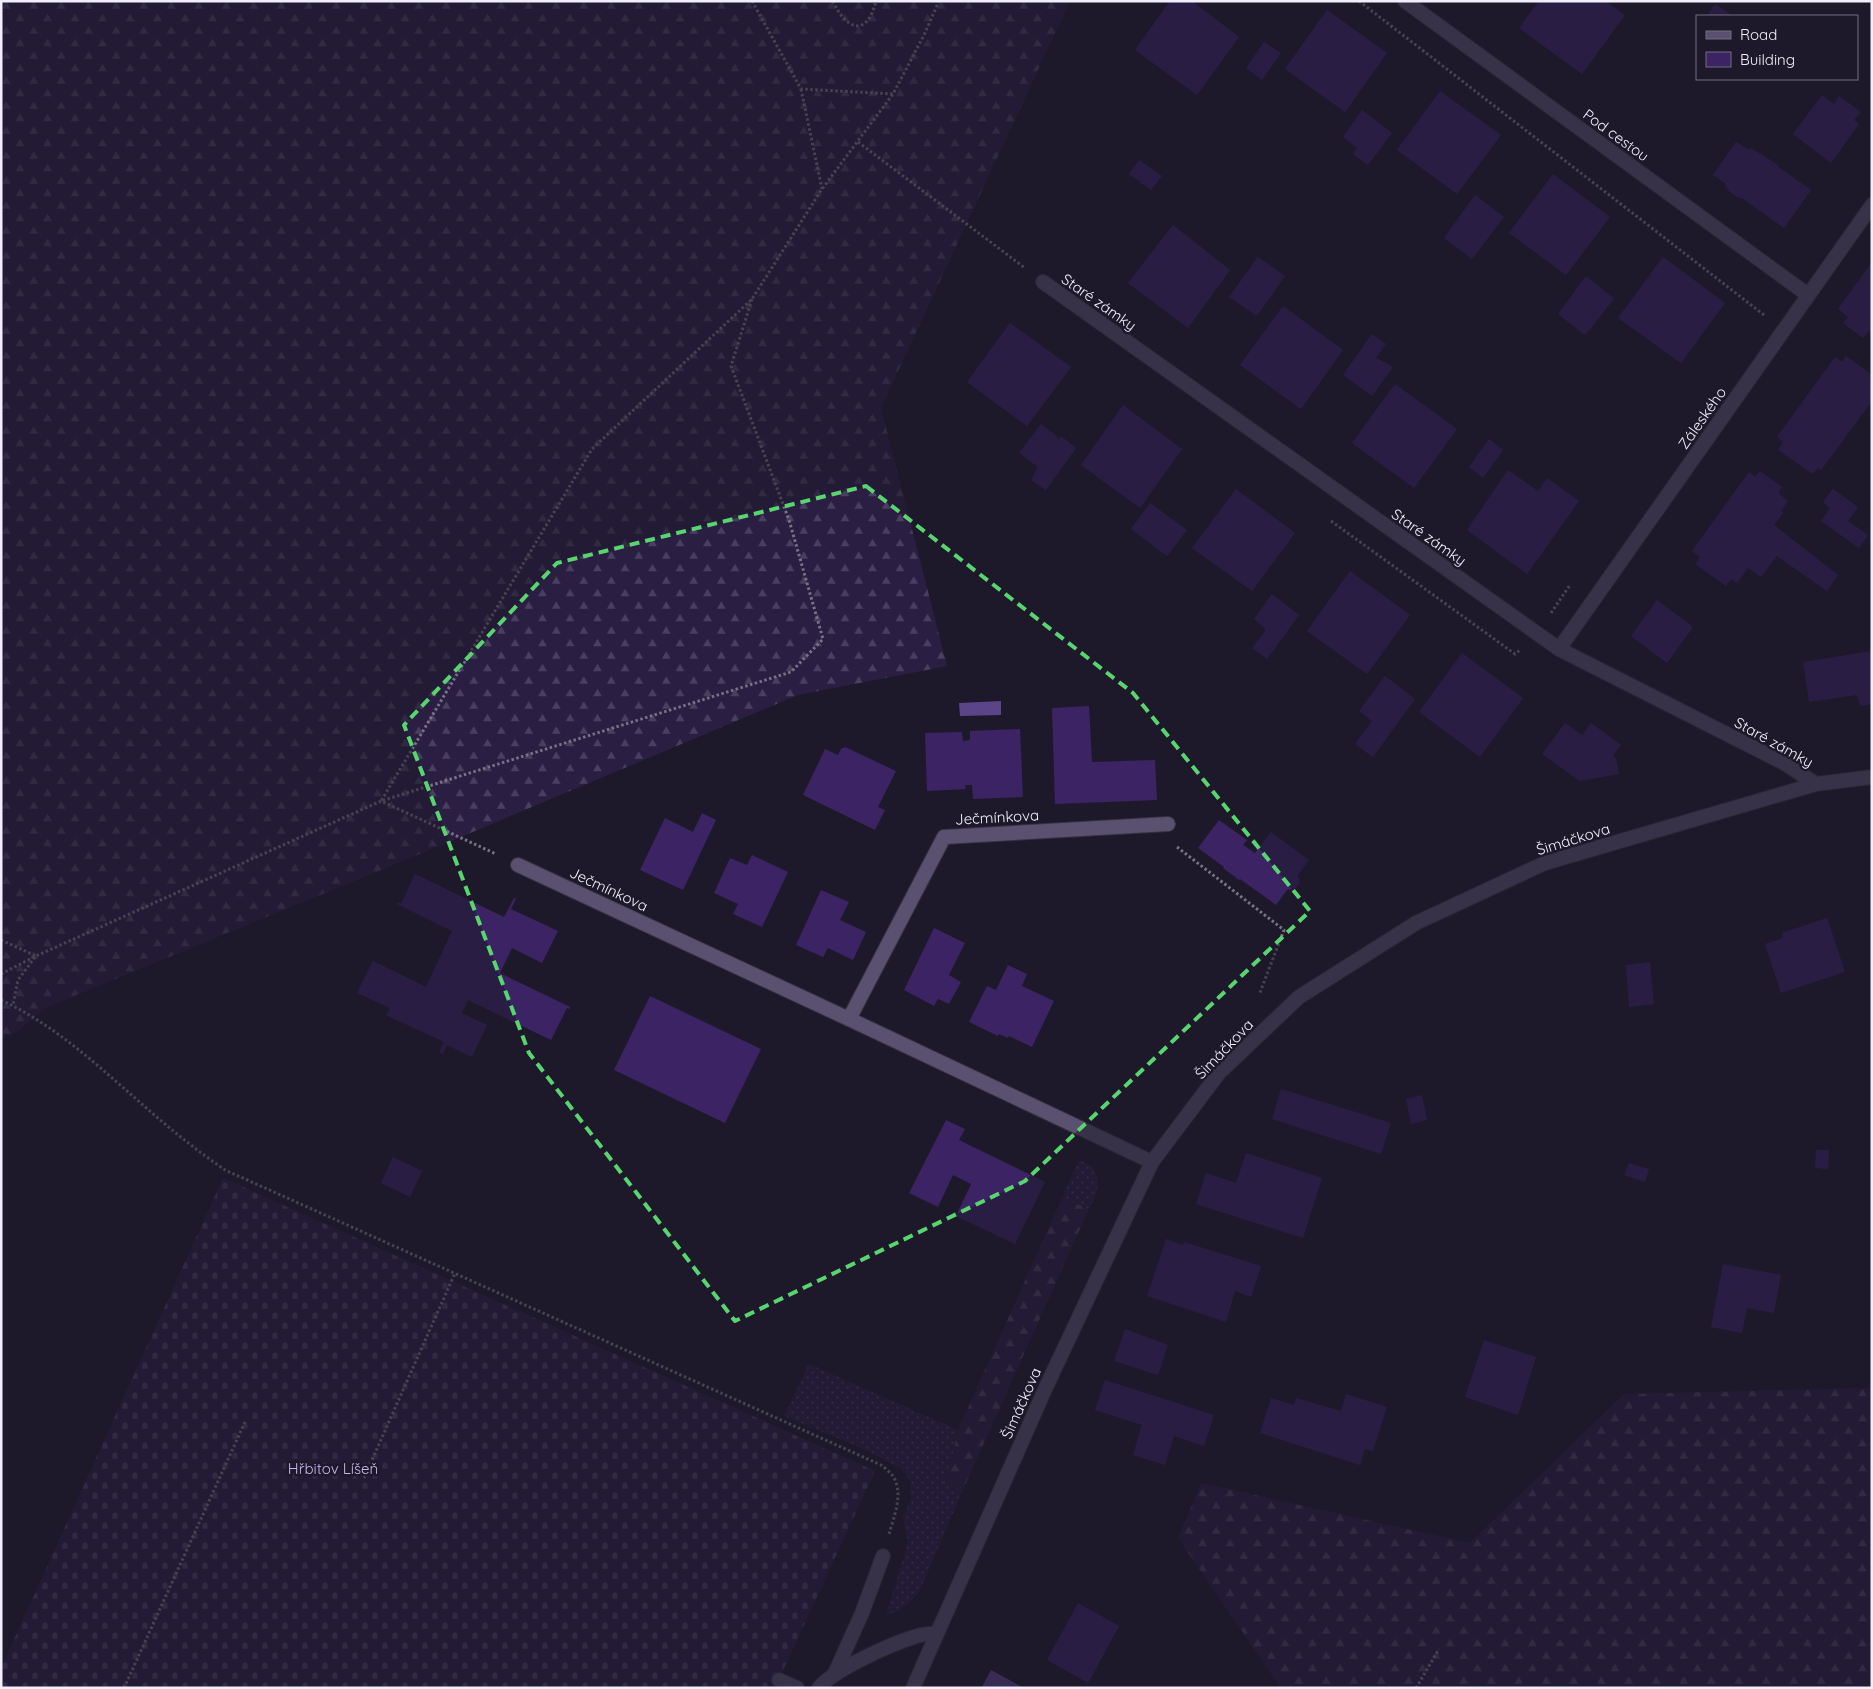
<svg xmlns="http://www.w3.org/2000/svg" width="1873" height="1689" font-family="Quicksand,sans-serif">
  <style>
    .grass { fill: url(#grass-dots) }
    .forest { fill: url(#forest-firs) }
    .cemetery { fill: url(#cemetery-stones) }
    .water { fill: #5b4488 }
    .building { fill: #3b2364 }
    .lines { fill: none; stroke-linecap: round; stroke-linejoin: round }
    .service-casing { stroke: #373343; stroke-width: 16 }
    .minor-casing { stroke: #373343; stroke-width: 16 }
    .tertiary-casing { stroke: #373343; stroke-width: 16 }
    .path { stroke: #777382; stroke-width: 3; stroke-dasharray: 2.5 2.5; stroke-linecap: butt }
    .service { stroke: #59516f; stroke-width: 14 }
    .minor { stroke: #59516f; stroke-width: 14 }
    .tertiary { stroke: #59516f; stroke-width: 14 }
    .marked { fill: none; stroke: #59d56f; stroke-width: 4; stroke-dasharray: 10 6; stroke-linejoin: round }
    .labels { text-anchor: middle; dominant-baseline: central; stroke-width: 5; stroke-linejoin: round; paint-order: stroke }
    .street-label { font-size: 15px; fill: #f2effc; stroke: #1e192a }
    .park-label { font-size: 15px; fill: #c6b5f1; stroke: #1e192a }
  </style>
  <defs>
    <pattern id="grass-dots" width="8" height="8" patternUnits="userSpaceOnUse" patternTransform="scale(1.25)"><rect width="8" height="8" fill="#2a1e43"/><path d="M2 2h.1M6 6h.1" fill="none" stroke="#493f5f" stroke-width="1.8" stroke-linecap="round"/></pattern>
    <pattern id="forest-firs" width="22" height="20" patternUnits="userSpaceOnUse" patternTransform="scale(1.25)"><rect width="22" height="20" fill="#2a1e43"/><path d="M5 1l3.5 6h-7zM16 11l3.5 6h-7z" fill="#493f5f"/></pattern>
    <pattern id="cemetery-stones" width="16" height="16" patternUnits="userSpaceOnUse" patternTransform="scale(1.25)"><rect width="16" height="16" fill="#2a1e43"/><path d="M2 7V4a2 2 0 0 1 4 0v3zM10 15v-3a2 2 0 0 1 4 0v3z" fill="#493f5f"/></pattern>
  </defs>
  <rect width="100%" height="100%" fill="#1e192a"/>
  <g class="grass">
    <path d="M1079,1160L1093,1167C1102,1183 1097,1194 1089,1209L1062,1198Z"/>
    <path d="M809,1364L958,1430L952,1458L943,1483L963,1490L919,1592C908,1604 902,1611 886,1615L908,1543L903,1518L911,1499L910,1480L900,1468L864,1449L784,1416Z"/>
  </g>
  <g class="forest">
    <polygon points="1,1 1070,1 881,408 947,666 798,695 437,847 45,1008 17,1032 1,1039"/>
    <polygon points="1062,1198 1089,1209 963,1490 943,1483 952,1458 958,1430"/>
    <polygon points="1872,1388 1872,1688 1281,1688 1178,1538 1201,1483 1470,1543 1624,1394"/>
  </g>
  <polygon class="cemetery" points="223,1178 875,1471 775,1688 1,1688 1,1668"/>
  <g class="water">
    <polygon points="1001,701 1001,715 960,716 959,703"/>
    <polygon points="991,1670 1024,1688 985,1688 982,1687"/>
  </g>
  <g class="building">
    <polygon points="1170,1 1192,1 1239,37 1197,95 1135,50"/>
    <polygon points="1539,1 1605,1 1625,15 1582,74 1519,28"/>
    <polygon points="1715,4 1730,14 1728,16 1707,16"/>
    <polygon points="1327,10 1387,53 1345,112 1285,69"/>
    <polygon points="1264,42 1281,53 1262,80 1246,68"/>
    <polygon points="1440,91 1501,135 1457,194 1397,150"/>
    <polygon points="1822,95 1834,104 1839,96 1861,112 1854,120 1859,124 1831,163 1793,134"/>
    <polygon points="1362,110 1392,133 1368,165 1353,154 1357,148 1343,137"/>
    <polygon points="1736,142 1749,150 1751,148 1778,165 1777,166 1811,190 1784,228 1742,198 1737,197 1730,192 1725,186 1726,184 1713,175"/>
    <polygon points="1139,160 1162,176 1151,190 1143,184 1140,184 1141,182 1129,174"/>
    <polygon points="1553,174 1610,217 1566,275 1509,233"/>
    <polygon points="1475,195 1504,217 1472,259 1444,238"/>
    <polygon points="1173,225 1230,270 1188,328 1128,283"/>
    <polygon points="1258,257 1285,276 1257,316 1229,297"/>
    <polygon points="1663,257 1725,303 1681,363 1618,318"/>
    <polygon points="1872,262 1872,334 1868,331 1863,338 1843,323 1848,317 1838,309"/>
    <polygon points="1586,276 1614,299 1585,335 1558,314"/>
    <polygon points="1283,306 1343,350 1301,409 1240,365"/>
    <polygon points="1010,323 1071,367 1027,426 967,382"/>
    <polygon points="1372,334 1386,344 1376,358 1393,367 1372,396 1343,375"/>
    <polygon points="1846,356 1872,375 1870,383 1872,385 1872,401 1821,470 1818,468 1813,474 1778,450 1783,442 1777,437 1835,357 1842,362"/>
    <polygon points="1395,384 1457,429 1414,488 1352,443"/>
    <polygon points="1123,405 1182,449 1140,508 1081,465"/>
    <polygon points="1041,424 1059,438 1051,450 1061,436 1076,448 1046,490 1031,480 1038,467 1019,453"/>
    <polygon points="1489,439 1503,450 1483,478 1469,467"/>
    <polygon points="1508,470 1538,491 1547,478 1579,501 1527,574 1467,530"/>
    <polygon points="1760,471 1782,487 1778,493 1788,501 1781,511 1783,513 1774,525 1838,575 1827,591 1777,556 1761,577 1748,568 1737,583 1731,579 1726,586 1695,564 1700,557 1692,551 1749,472 1755,477"/>
    <polygon points="1236,489 1295,533 1252,591 1192,548"/>
    <polygon points="1833,489 1858,507 1848,521 1868,535 1859,548 1821,521 1830,508 1823,502"/>
    <polygon points="1150,503 1187,530 1167,556 1131,529"/>
    <polygon points="1350,571 1410,615 1367,674 1307,631"/>
    <polygon points="1272,594 1299,615 1267,659 1252,648 1266,630 1254,619"/>
    <polygon points="1657,600 1693,627 1667,663 1631,636"/>
    <polygon points="1872,651 1872,704 1860,706 1857,695 1809,702 1803,662"/>
    <polygon points="1462,653 1523,698 1480,757 1419,712"/>
    <polygon points="1385,676 1415,699 1373,757 1355,744 1372,721 1359,711"/>
    <polygon points="1089,706 1092,762 1155,760 1157,800 1055,804 1052,708"/>
    <polygon points="1565,723 1582,735 1591,723 1621,745 1613,756 1616,758 1619,774 1580,781 1542,754"/>
    <polygon points="1020,729 1023,797 973,799 972,785 965,785 966,789 927,791 925,733 962,732 963,741 970,740 970,731"/>
    <polygon points="845,747 896,771 878,807 885,810 875,830 803,795 825,749 838,755 841,749"/>
    <polygon points="702,813 716,820 683,890 640,870 665,818 693,832"/>
    <polygon points="1219,820 1247,840 1243,845 1255,853 1271,832 1309,860 1298,875 1300,883 1294,889 1287,890 1276,905 1240,879 1239,880 1223,868 1224,867 1198,848"/>
    <polygon points="752,855 788,872 762,927 733,914 738,904 714,893 730,858 747,865"/>
    <polygon points="415,874 504,917 514,898 516,899 511,909 558,931 542,963 512,948 500,973 570,1007 570,1009 567,1008 551,1040 468,1000 462,1013 487,1025 472,1057 447,1045 443,1054 439,1052 444,1042 386,1015 390,1008 357,993 373,961 426,987 452,931 397,904 398,902 401,904"/>
    <polygon points="821,890 849,902 840,920 866,932 853,960 828,948 823,957 796,945"/>
    <polygon points="1827,918 1845,972 1781,993 1765,944 1783,938 1782,933"/>
    <polygon points="934,928 965,943 949,975 961,982 949,1004 938,999 934,1006 904,990"/>
    <polygon points="1650,962 1654,1004 1629,1007 1626,965"/>
    <polygon points="1008,965 1027,974 1022,986 1054,1001 1032,1047 1009,1036 1008,1038 999,1034 998,1036 969,1022 987,986 996,990"/>
    <polygon points="650,996 761,1049 725,1123 614,1070"/>
    <polygon points="1281,1089 1391,1123 1381,1154 1272,1119"/>
    <polygon points="1422,1095 1427,1120 1411,1124 1406,1099"/>
    <polygon points="946,1120 965,1129 959,1140 1045,1182 1015,1244 956,1216 971,1184 953,1175 938,1207 909,1193"/>
    <polygon points="1816,1150 1829,1150 1828,1169 1815,1168"/>
    <polygon points="1246,1153 1322,1178 1303,1238 1196,1204 1206,1173 1236,1183"/>
    <polygon points="393,1157 422,1171 410,1197 381,1183"/>
    <polygon points="1629,1163 1649,1169 1645,1182 1624,1175"/>
    <polygon points="1166,1239 1183,1245 1184,1242 1261,1266 1251,1297 1235,1291 1226,1322 1147,1296"/>
    <polygon points="1723,1264 1781,1275 1774,1313 1747,1308 1742,1333 1711,1327"/>
    <polygon points="1125,1329 1168,1345 1158,1375 1114,1361"/>
    <polygon points="1484,1340 1536,1357 1518,1415 1465,1397"/>
    <polygon points="1105,1380 1214,1415 1204,1446 1174,1436 1165,1465 1133,1455 1142,1425 1095,1410"/>
    <polygon points="1346,1394 1387,1407 1373,1451 1365,1449 1360,1465 1260,1433 1271,1398 1294,1405 1296,1398 1341,1411"/>
    <polygon points="1078,1603 1119,1626 1088,1683 1047,1660"/>
  </g>
  <g class="lines">
    <g class="service-casing">
      <g id="service">
        <polyline points="835,1673 862,1613 883,1556"/>
        <polyline points="779,1680 797,1688"/>
        <path d="M819,1688C833,1670 891,1644 914,1637C921,1634 929,1634 937,1633"/>
      </g>
    </g>
    <g class="minor-casing">
      <g id="minor">
        <polyline points="1405,1 1808,295"/>
        <polyline points="1043,282 1559,649 1784,763 1816,784"/>
        <polyline points="1559,649 1872,205"/>
        <polyline points="518,865 849,1019 1152,1162"/>
        <polyline points="849,1019 944,837 1168,824"/>
      </g>
    </g>
    <g class="tertiary-casing">
      <polyline id="tertiary" points="913,1688 1046,1387 1152,1162 1219,1073 1299,997 1416,923 1545,863 1816,784 1872,777"/>
    </g>
    <g class="path">
      <polyline points="752,1 801,89 893,94"/>
      <path d="M833,1C846,30 867,38 876,1"/>
      <polyline points="1359,1 1764,315"/>
      <polyline points="801,89 822,189"/>
      <polyline points="858,142 1025,268"/>
      <polyline points="752,299 731,366 789,520 823,639 791,672 381,801 592,449 752,299 822,189 893,94 924,35 939,1"/>
      <polyline points="1331,521 1515,654 1520,650"/>
      <polyline points="1551,613 1570,585"/>
      <polyline points="1177,847 1284,930 1259,995"/>
      <polyline points="1,940 36,956 18,980 13,1005"/>
      <polyline points="1,974 36,956 381,801 496,854"/>
      <path d="M1,1000C74,1034 128,1097 191,1145C202,1154 214,1162 225,1170L881,1465C885,1468 890,1472 893,1476C904,1494 894,1516 889,1534"/>
      <polyline points="364,1478 455,1273"/>
      <polyline points="124,1688 245,1422"/>
      <polyline points="1416,1688 1439,1649"/>
    </g>
    <use href="#service" class="service"/>
    <use href="#minor" class="minor"/>
    <use href="#tertiary" class="tertiary"/>
  </g>
  <path d="M0 0H1873V1689H0ZM866,486L1133,693L1310,911L1025,1181L735,1321L529,1053L404,725L557,563Z" fill="#1e192a" fill-opacity=".55" fill-rule="evenodd"/>
  <path class="marked" d="M866,486L1133,693L1310,911L1025,1181L735,1321L529,1053L404,725L557,563Z"/>
  <g class="labels">
    <g class="street-label">
      <text transform="translate(1616 135) rotate(36)">Pod cestou</text>
      <text transform="translate(1099 302) rotate(35)">Staré zámky</text>
      <text transform="translate(1702 418) rotate(-55)">Záleského</text>
      <text transform="translate(1429 537) rotate(35)">Staré zámky</text>
      <text transform="translate(1774 742) rotate(29)">Staré zámky</text>
      <text transform="translate(997 817) rotate(-3)">Ječmínkova</text>
      <text transform="translate(1573 839) rotate(-17)">Šimáčkova</text>
      <text transform="translate(609 889) rotate(25)">Ječmínkova</text>
      <text transform="translate(1224 1049) rotate(-46)">Šimáčkova</text>
      <text transform="translate(1021 1403) rotate(-66)">Šimáčkova</text>
    </g>
    <g class="park-label">
      <text x="333" y="1468">Hřbitov Líšeň</text>
    </g>
  </g>
  <rect width="1873" height="1689" fill="none" stroke="#f2effc" stroke-width="5"/>
  <rect x="1696" y="15" width="162" height="65" fill="#1e192a" stroke="#736f7e"/>
  <rect x="1706" y="31" width="25" height="8" fill="#59516f" stroke="#736f7e"/>
  <text x="1740" y="40" font-size="15" fill="#f2effc">Road</text>
  <rect x="1706" y="52" width="25" height="15" fill="#3b2364" stroke="#736f7e"/>
  <text x="1740" y="65" font-size="15" fill="#f2effc">Building</text>
</svg>
